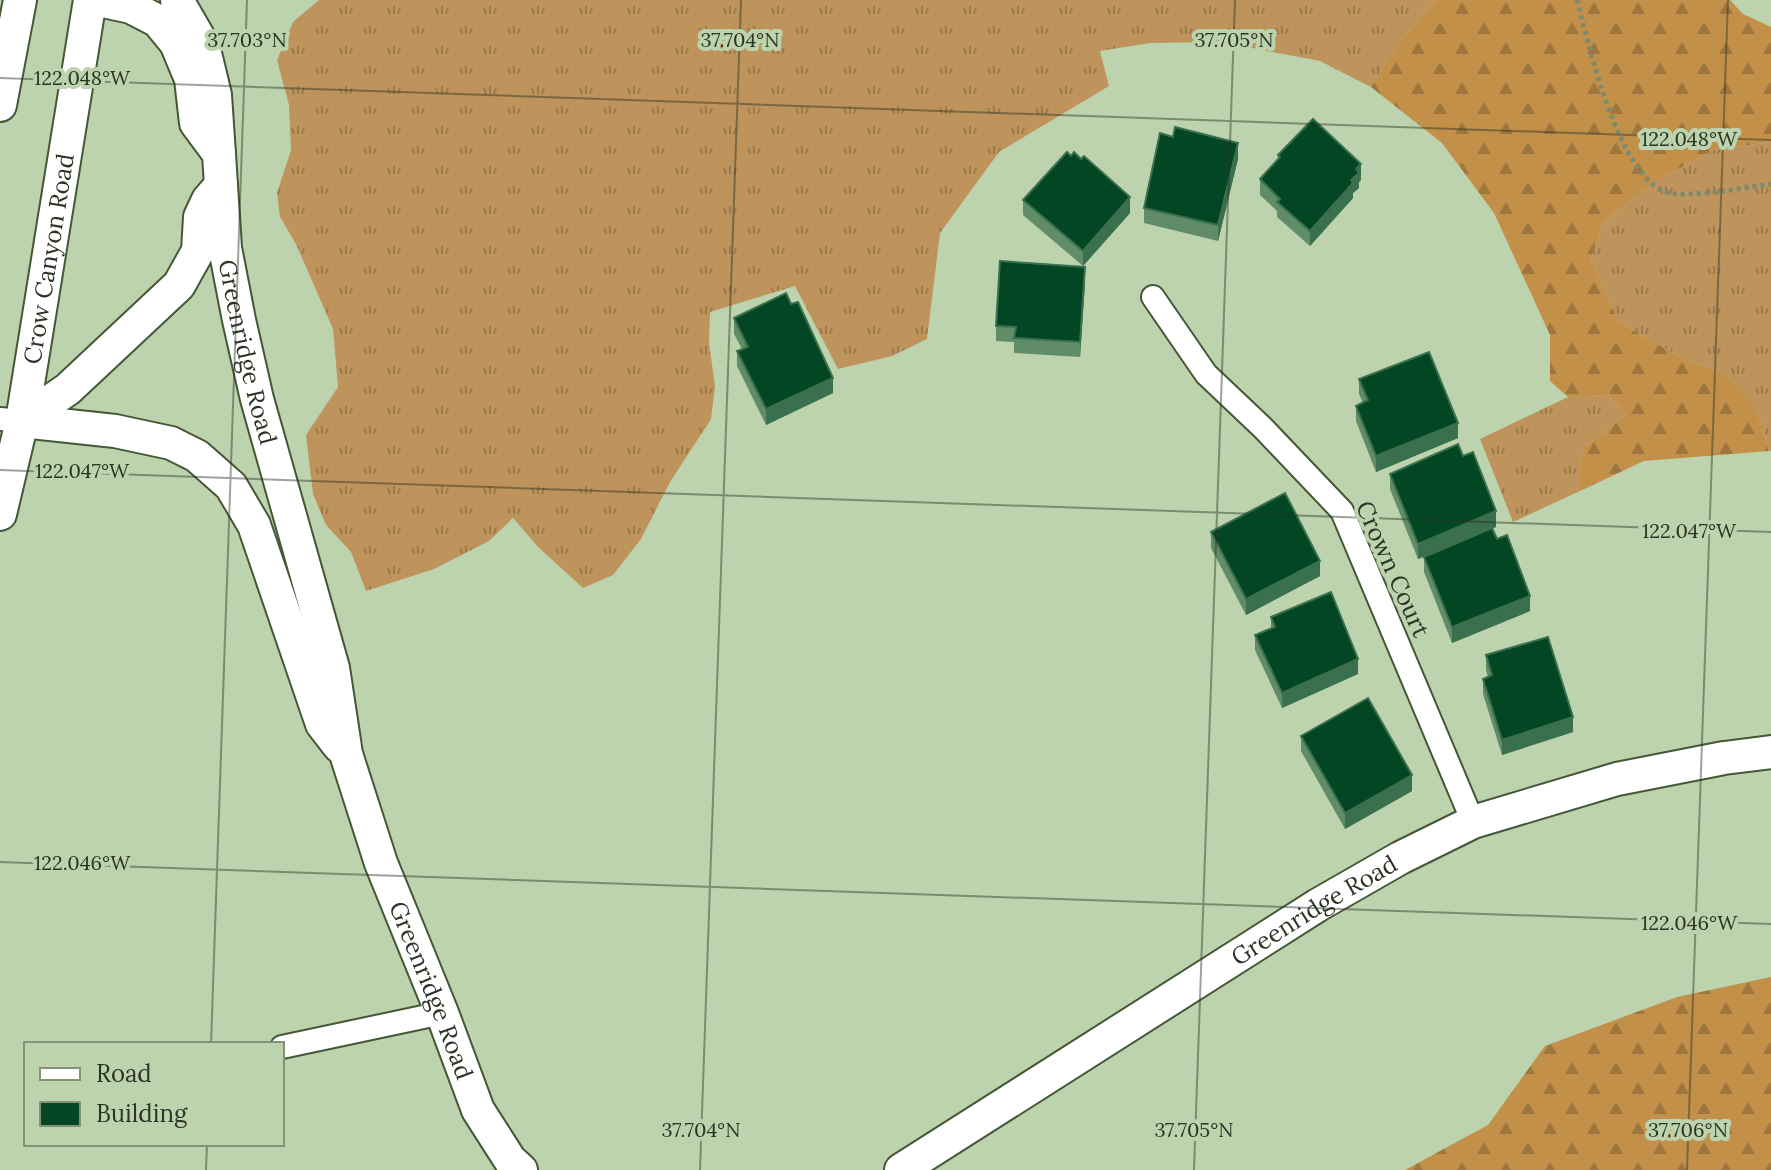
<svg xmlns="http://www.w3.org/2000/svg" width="1771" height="1170" font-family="Lora,serif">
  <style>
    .grass { fill: url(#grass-tufts) }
    .forest { fill: url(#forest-firs) }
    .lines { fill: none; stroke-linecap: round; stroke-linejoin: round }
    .street-casing { stroke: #445737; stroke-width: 26 }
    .secondary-casing { stroke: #445737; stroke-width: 36 }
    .path { stroke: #7b8b70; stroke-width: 5; stroke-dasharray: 4 4; stroke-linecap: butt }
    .street { stroke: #fff; stroke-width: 22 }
    .secondary { stroke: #fff; stroke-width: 32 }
    .wall { fill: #608c68 }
    .shaded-wall { fill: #3a704d }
    .building { fill: #034623; stroke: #3a704d; stroke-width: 2 }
    .ticks { fill: none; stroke: #2b3425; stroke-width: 2; stroke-opacity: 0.45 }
    .labels { text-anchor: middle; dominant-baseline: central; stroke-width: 8; stroke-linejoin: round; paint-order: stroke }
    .street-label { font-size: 24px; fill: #2b3425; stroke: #bcd3ae }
    .ticks-label { font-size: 20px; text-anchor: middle; fill: #2b3425; stroke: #bcd3ae; stroke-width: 8; stroke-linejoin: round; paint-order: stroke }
  </style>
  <defs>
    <pattern id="grass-tufts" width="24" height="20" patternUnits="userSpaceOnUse" patternTransform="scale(2)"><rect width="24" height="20" fill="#be945c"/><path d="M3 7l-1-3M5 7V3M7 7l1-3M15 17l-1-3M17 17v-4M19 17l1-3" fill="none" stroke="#9b7a4c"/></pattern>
    <pattern id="forest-firs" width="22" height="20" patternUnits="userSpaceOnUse" patternTransform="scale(2)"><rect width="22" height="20" fill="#c39049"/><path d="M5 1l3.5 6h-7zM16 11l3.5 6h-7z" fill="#9f763d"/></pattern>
  </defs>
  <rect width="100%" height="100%" fill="#bcd3ae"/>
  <g class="grass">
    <polygon points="319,0 1436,0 1399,43 1371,87 1320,61 1221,42 1150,43 1100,51 1109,86 999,152 940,233 927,339 892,356 838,369 795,286 710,312 709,343 715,386 711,419 670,482 641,539 613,575 583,588 538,547 513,518 489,541 434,569 366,591 351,552 326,525 313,494 306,435 338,387 333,329 296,244 280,217 277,193 291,150 289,105 277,60 293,22"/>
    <polygon points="1771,142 1771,451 1769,451 1756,407 1727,376 1675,354 1619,322 1591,260 1603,222 1653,183 1713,150"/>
    <polygon points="1608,395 1626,415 1583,448 1580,467 1580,491 1513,522 1480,439 1568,397"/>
  </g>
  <g class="forest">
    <polygon points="1436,0 1730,0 1743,14 1771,27 1771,142 1713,150 1653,183 1603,222 1591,260 1619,322 1675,354 1727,376 1756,407 1769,451 1644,461 1580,491 1580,467 1583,448 1626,415 1608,395 1568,397 1550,381 1550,335 1494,213 1442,143 1371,87 1399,43"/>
    <polygon points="1771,977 1771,1170 1405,1170 1488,1125 1545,1046 1677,997"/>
  </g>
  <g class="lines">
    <g class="street-casing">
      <g id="street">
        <polyline points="1153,297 1206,374 1263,428 1342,511 1473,822"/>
        <polyline points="0,419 22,421"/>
        <polyline points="282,1047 442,1013"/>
      </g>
    </g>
    <g class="secondary-casing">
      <g id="secondary">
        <path id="s1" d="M99,0L131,7L158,21L176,43L191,79L196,123L219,154L225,248L239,320L257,399L333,668L346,754L381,863L442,1013L478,1110L510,1160L521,1170"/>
        <polyline points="177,0 203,45 215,95 219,154"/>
        <polyline points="0,105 20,0"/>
        <polyline points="22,421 115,431 171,443 197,456 231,486 254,525 322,724 339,746"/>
        <polyline points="22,421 68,389 179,285 198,251 200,217 208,200 221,185"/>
        <path id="s2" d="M0,514L22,421L90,0"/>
        <path id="s3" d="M901,1170L1318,905L1400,858L1473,822L1617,779L1724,758L1771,752"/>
      </g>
    </g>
    <path class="path" d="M1577,0C1589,46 1618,175 1666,192C1687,199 1747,187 1771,184"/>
    <use href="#street" class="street"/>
    <use href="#secondary" class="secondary"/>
  </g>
  <g class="wall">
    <polygon points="1173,137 1238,159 1218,241 1144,223 1144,208"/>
    <polygon points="1278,155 1361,180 1359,182 1359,188 1353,193 1353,198 1310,246 1277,217 1277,211 1260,195 1260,179 1278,159"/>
    <polygon points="1071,156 1081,159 1130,213 1083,266 1023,215 1023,200"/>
    <polygon points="1085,282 1080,357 1014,353 1014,342 996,341 996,326"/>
    <polygon points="734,318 833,393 766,425 737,366 737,351 742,349 734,334"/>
    <polygon points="1359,379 1458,438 1376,472 1356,421 1356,406 1363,403 1359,394"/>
    <polygon points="1390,474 1496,527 1493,528 1497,539 1530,611 1452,643 1424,572 1424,557 1478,534 1418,559 1390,489"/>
    <polygon points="1211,532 1320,576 1246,615 1211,548"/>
    <polygon points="1271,617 1358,674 1282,708 1255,650 1255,635 1271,629"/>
    <polygon points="1486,655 1573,732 1502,755 1483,694 1483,679 1488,677 1486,670"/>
    <polygon points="1301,736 1412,791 1345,829 1301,751"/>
  </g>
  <g class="shaded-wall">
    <polygon points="1238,143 1238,159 1218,241 1218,225"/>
    <polygon points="1361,164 1361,180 1359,182 1359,188 1353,193 1353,198 1310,246 1310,231 1351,180 1356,169"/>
    <polygon points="1130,197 1130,213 1083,266 1083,251"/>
    <polygon points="1085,267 1085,282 1080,357 1080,342"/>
    <polygon points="833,378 833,393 766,425 766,409"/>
    <polygon points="1458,423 1458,438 1376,472 1376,456"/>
    <polygon points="1496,511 1496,527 1418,559 1418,544"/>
    <polygon points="1320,561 1320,576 1246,615 1246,599"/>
    <polygon points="1530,596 1530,611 1452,643 1452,627"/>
    <polygon points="1358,659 1358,674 1282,708 1282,693"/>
    <polygon points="1573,717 1573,732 1502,755 1502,740"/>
    <polygon points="1412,775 1412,791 1345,829 1345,813"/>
  </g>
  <g class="building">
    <polygon points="1313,119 1361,164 1356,169 1359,173 1351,180 1353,183 1310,231 1277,202 1280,199 1260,179 1280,157 1278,155"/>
    <polygon points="1175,127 1238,143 1218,225 1144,208 1160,133 1173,137"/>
    <polygon points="1067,152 1071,156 1074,152 1081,159 1084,156 1130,197 1083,251 1023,200"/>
    <polygon points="1000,261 1085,267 1080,342 1014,338 1016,327 996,326"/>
    <polygon points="786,293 791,304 798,302 833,378 766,409 737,351 748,347 734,318"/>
    <polygon points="1429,352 1458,423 1376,456 1356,406 1368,400 1359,379"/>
    <polygon points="1458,444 1463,456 1473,452 1496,511 1418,544 1390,474"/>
    <polygon points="1285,493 1320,561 1246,599 1211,532"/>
    <polygon points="1492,528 1497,539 1507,535 1530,596 1452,627 1424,557"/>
    <polygon points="1331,592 1358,659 1282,693 1255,635 1275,627 1271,617"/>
    <polygon points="1548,637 1573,717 1502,740 1483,679 1492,675 1486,655"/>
    <polygon points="1368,698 1412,775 1345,813 1301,736"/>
  </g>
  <path class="ticks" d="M0,78L1771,140M0,470L1771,532M0,862L1771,924M211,1044L247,0M206,1170L207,1144M700,1170L741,0M1194,1170L1235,0M1687,1170L1728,0"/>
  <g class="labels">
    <g class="street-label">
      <text stroke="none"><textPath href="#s2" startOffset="260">Crow Canyon Road</textPath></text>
      <text stroke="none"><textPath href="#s1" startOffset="414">Greenridge Road</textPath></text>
      <text transform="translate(1393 569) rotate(66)">Crown Court</text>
      <text stroke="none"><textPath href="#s3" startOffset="488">Greenridge Road</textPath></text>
      <text stroke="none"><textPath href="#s1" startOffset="1080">Greenridge Road</textPath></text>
    </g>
  </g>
  <g class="ticks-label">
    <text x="247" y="47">37.703°N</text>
    <text x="740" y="47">37.704°N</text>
    <text x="1234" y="47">37.705°N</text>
    <text x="82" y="85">122.048°W</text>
    <text x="1689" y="146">122.048°W</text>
    <text x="82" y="478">122.047°W</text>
    <text x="1689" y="538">122.047°W</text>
    <text x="82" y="870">122.046°W</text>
    <text x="1689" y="930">122.046°W</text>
    <text x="701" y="1137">37.704°N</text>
    <text x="1194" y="1137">37.705°N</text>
    <text x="1688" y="1137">37.706°N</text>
  </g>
  <rect x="24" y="1042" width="260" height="104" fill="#bcd3ae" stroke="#829377" stroke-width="2"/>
  <rect x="40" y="1068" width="40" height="12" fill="#ffffff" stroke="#829377" stroke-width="2"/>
  <text x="96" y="1082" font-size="24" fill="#2b3425">Road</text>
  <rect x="40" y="1102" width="40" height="24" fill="#034623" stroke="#829377" stroke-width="2"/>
  <text x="96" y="1122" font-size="24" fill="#2b3425">Building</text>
</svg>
